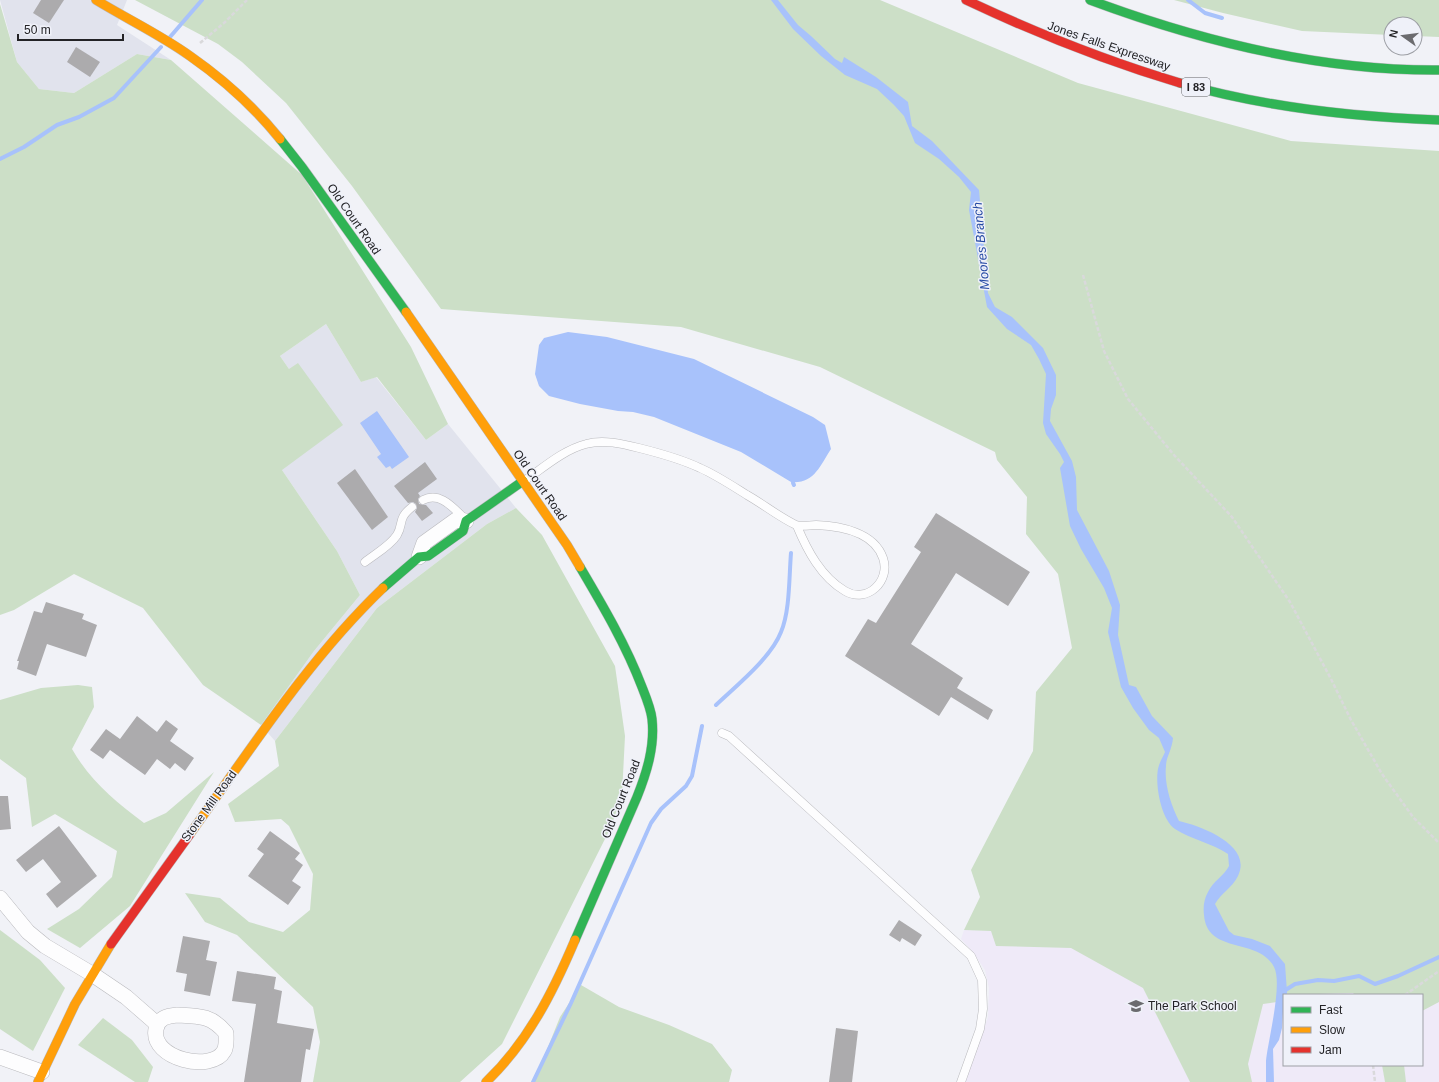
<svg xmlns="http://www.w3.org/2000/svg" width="1439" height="1082" font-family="Arial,sans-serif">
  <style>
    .built { fill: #e1e3ed }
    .education { fill: #efeaf8; fill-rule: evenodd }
    .green { fill: #ccdfc7 }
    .water { fill: #a8c2fb }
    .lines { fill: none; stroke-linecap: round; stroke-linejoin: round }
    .stream { stroke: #a8c2fb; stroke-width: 4 }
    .building { fill: #acabad }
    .lane-casing { stroke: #b9b9bd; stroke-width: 9 }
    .street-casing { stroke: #b9b9bd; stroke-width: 16 }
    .fast-casing { stroke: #b9b9bd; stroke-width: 10 }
    .slow-casing { stroke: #b9b9bd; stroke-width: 10 }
    .jam-casing { stroke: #b9b9bd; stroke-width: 10 }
    .path { stroke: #d9d9db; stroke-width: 2.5; stroke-dasharray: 4 2; stroke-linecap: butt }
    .lane { stroke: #fdfdfe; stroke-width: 8 }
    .street { stroke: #fdfdfe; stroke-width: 15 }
    .fast { stroke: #30b455; stroke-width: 9 }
    .slow { stroke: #ff9f0a; stroke-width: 9 }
    .jam { stroke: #e5322d; stroke-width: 9 }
    .labels { text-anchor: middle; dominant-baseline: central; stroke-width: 3; stroke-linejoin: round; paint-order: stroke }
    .shield { fill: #eff1f9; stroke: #606165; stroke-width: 1 }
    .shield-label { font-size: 11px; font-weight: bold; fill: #232326 }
    .street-label { font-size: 12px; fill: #232326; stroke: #eff1f9 }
    .poi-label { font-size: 12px; fill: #232326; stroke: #eff1f9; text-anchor: start }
    .water-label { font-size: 13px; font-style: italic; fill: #264aa4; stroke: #eff1f9 }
  </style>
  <rect width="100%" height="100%" fill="#f1f2f7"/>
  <g class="built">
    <polygon points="0,0 127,0 117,25 171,60 137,54 74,93 39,89 17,62"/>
    <polygon points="326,324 361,382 376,377 426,440 448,424 516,508 487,524 377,608 275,741 261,725 314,651 360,595 337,551 282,470 289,369 280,356"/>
  </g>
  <path class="education" d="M964,930L1439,939V1082H965L988,1017L989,988L985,970L973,952L961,939ZM1284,995H1422V1065H1284Z"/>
  <g class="green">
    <polygon points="135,0 880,0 1078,83 1291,141 1439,151 1439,1002 1422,1011 1422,995 1355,995 1353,993 1284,995 1284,1001 1263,1004 1248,1064 1252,1082 1190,1082 1143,988 1071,948 996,946 991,931 964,930 980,897 971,870 1033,751 1036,692 1072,648 1058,574 1026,534 1027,497 997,460 995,452 820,367 681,327 441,309 352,186 286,103 242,62 218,44"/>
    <polygon points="1174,0 1439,0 1439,37 1415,36 1415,24 1391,24 1391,35 1302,31 1223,13"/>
    <polygon points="0,4 17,62 39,89 74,93 137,54 171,60 302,175 411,347 448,424 426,440 377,377 361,382 326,324 280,356 289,369 298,363 343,425 282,470 337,551 360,595 314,651 261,725 203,685 143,608 74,574 14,610 0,615"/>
    <polygon points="516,508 542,535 615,666 625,736 622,795 611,827 502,1044 460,1082 313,1082 320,1042 313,1007 237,935 205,922 185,893 220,898 249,922 283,932 310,910 313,874 289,826 281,819 235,822 228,804 279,766 275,741 377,608 487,524"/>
    <path d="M78,685L92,687L94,707L72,749C91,782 114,800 144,823L166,813L214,772L130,906L80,948L47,929L79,909L112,877L117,851L55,814L32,827L26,778L0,759V700L41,688Z"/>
    <polygon points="0,930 40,960 65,988 33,1051 0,1029"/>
    <polygon points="581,985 619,1007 669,1025 712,1044 732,1070 729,1082 534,1082 560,1017"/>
    <polygon points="103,1018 132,1040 153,1067 148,1082 135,1082 78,1045"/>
    <polygon points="1382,1065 1404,1065 1406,1082 1385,1082"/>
  </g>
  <g class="water">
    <path d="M771,0H778L798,25L811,36L835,59L842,63L844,57L876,77L908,102L912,126L932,141L979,190L988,293L995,307L1012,317L1043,348L1056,375V395L1051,409L1050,421L1072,461L1076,477L1077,510L1109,571L1120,605L1118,635L1129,685L1136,687L1152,716L1173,738C1172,750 1166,757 1166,766C1164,784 1171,805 1179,821C1201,826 1253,845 1238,876C1232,888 1221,893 1215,904L1229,931L1234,935L1252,939L1270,946L1285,964L1287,992V995H1284L1282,1028L1279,1040L1273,1049L1274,1082H1266C1266,1075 1266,1068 1266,1061C1268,1040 1283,984 1274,967C1259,937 1207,955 1204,915C1203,907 1204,899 1208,892C1213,881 1224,876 1229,866L1228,854C1212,843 1192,840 1175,829C1161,819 1155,785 1158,769C1159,763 1163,757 1165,752L1159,738L1149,730L1133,708L1121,687L1108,632L1112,608L1104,588L1081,549L1070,526L1060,468L1064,462L1060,454L1046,434L1043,423L1046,374L1039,359L1031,345L1007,329L987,307L969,210L971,192L959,177L939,159L915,143L904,116L894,105L877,89L845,75L821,56L793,29Z"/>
    <path d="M568,332L607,337L694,359L813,417L825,425L831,449C820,466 814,484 791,482L741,452L654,417L633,412L618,411L580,404L549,396L539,386L535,374L539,345L544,338Z"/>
    <polygon points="377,411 409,457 392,469 390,466 386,468 377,457 381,454 360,423"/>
  </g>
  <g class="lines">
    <g class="stream">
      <polyline points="1188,0 1205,13 1222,18"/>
      <polyline points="170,37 202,0"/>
      <polyline points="0,159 24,147 57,125 79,117 114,98 161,47"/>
      <polyline points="793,483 794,485"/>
      <path d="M716,705C736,686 771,658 781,632C790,611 789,577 791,553"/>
      <polyline points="1284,991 1295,984 1318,980 1334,981 1359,976 1375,984 1398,976 1439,957"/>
      <polyline points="533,1082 571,1003 651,823 661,809 686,786 692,776 702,726"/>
    </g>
  </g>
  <g class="building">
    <polygon points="41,0 64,0 49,23 33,13"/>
    <polygon points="76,47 100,62 90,77 67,62"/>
    <polygon points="425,462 437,479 418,493 420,496 418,499 419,504 426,505 433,513 422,521 415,512 417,508 416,504 413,502 408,503 394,486"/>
    <polygon points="355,469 388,517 372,530 337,483"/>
    <polygon points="936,513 1030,572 1008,606 956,573 911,644 963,678 957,688 993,710 988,720 951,697 939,716 845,656 868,619 876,623 921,552 914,547"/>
    <polygon points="46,602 84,614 82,619 97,625 86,657 47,644 36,676 17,669 19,661 17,661 34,611 42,613"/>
    <polygon points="137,716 157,732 166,720 178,729 170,741 194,758 185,771 175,763 170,769 157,759 145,775 110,750 103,759 90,750 106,729 120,739"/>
    <polygon points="0,796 8,796 11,829 0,830"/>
    <polygon points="59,826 97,876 57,908 46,894 61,882 43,859 26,872 16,860"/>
    <polygon points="270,831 300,853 295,859 303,865 292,881 301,887 288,905 248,876 264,854 257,849"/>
    <polygon points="899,920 922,935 915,946 902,938 900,942 889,935"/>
    <polygon points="183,936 210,941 206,960 217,962 210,996 184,991 187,974 176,972"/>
    <polygon points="237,971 276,977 274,989 282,991 277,1023 314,1029 310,1050 306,1049 301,1082 244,1082 256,1004 232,1001"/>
    <polygon points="836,1028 858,1031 852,1082 829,1082"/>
  </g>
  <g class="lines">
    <g class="lane-casing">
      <g id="lane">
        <path d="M524,481C543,468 563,450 586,444C603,439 623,444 639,448C659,453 681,459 700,468C716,475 731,485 747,495C763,504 779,517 796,525C801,527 810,525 816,525C840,526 874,532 883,558C891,581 867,604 845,591C821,577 807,550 797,526"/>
        <path d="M423,500C441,491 454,509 466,520"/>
        <path d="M365,562C375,554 390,546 397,535C404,523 397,519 412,507"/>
        <polyline points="722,733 729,736 971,956 982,980 983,1009 980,1029 961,1082"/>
      </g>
    </g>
    <g class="street-casing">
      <g id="street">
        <polyline points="419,557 424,543 456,520 466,521"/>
        <polyline points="0,898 28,932 45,946 92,974 126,997 157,1024"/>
        <path d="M177,1015C199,1016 211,1015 226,1033C226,1039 227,1046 224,1051C212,1073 150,1059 156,1029C158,1018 167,1016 177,1015Z"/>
        <polyline points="0,1057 42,1072"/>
      </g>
    </g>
    <g class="fast-casing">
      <g id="fast">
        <path d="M1090,0C1200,41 1321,71 1439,70"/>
        <path d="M1180,83C1264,107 1351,117 1439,120"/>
        <polyline points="280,139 302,167 406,312"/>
        <polyline points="383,588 419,557 428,556 463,531 466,521 523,481"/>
        <path d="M575,940L637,797C647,772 655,746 652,719C651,709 646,697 642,687C626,645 603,606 580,567"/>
      </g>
    </g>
    <g class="slow-casing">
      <g id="slow">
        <path d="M96,0C127,19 161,35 190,56C223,79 255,108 280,139"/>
        <polyline points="406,312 567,545 580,567"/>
        <path d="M190,834C251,749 308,660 383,588"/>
        <polyline points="38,1082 75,1004 111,944"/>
        <path d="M486,1082C528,1042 553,992 575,940"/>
      </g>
    </g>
    <g class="jam-casing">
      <g id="jam">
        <path d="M966,0C1036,33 1106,61 1180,83"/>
        <polyline points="111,944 190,834"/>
      </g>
    </g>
    <g class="path">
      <polyline points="200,43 224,23 247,0"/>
      <polyline points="1083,275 1104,351 1128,399 1174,455 1232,517 1290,602 1331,679 1351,720 1382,774 1413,817 1439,843"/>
      <polyline points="1405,995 1439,971"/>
      <polyline points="1373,1065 1375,1082"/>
    </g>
    <use href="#lane" class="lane"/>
    <use href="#street" class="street"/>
    <use href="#fast" class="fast"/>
    <use href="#slow" class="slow"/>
    <use href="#jam" class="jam"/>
  </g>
  <defs>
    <g id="school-bare" transform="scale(1.2)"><path d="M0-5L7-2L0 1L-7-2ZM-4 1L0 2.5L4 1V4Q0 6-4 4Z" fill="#6b6b6f" stroke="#eff1f9" stroke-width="2.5" paint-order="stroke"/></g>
  </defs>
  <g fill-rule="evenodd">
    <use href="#school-bare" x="1136" y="1006"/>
  </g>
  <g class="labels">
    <rect class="shield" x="1182" y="78" width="28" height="18" rx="3"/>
    <g class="shield-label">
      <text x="1196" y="87">I 83</text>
    </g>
    <g class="street-label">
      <text transform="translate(1109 46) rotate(19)">Jones Falls Expressway</text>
      <text transform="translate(354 219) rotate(55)">Old Court Road</text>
      <text transform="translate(540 485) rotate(55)">Old Court Road</text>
      <text transform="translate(621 799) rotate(-68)">Old Court Road</text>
      <text transform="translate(209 806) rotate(-54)">Stone Mill Road</text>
    </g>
    <g class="poi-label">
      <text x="1148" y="1006">The Park School</text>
    </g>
    <g class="water-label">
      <text transform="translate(981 246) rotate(-95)">Moores Branch</text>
    </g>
  </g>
  <rect x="1283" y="994" width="140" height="72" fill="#eff1f9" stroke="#9d9fa5"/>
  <rect x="1291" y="1007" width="20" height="6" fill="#30b455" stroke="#9d9fa5"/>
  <text x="1319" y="1014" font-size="12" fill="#232326">Fast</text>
  <rect x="1291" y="1027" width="20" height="6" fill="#ff9f0a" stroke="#9d9fa5"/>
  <text x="1319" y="1034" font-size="12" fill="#232326">Slow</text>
  <rect x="1291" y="1047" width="20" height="6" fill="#e5322d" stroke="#9d9fa5"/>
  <text x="1319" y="1054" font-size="12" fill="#232326">Jam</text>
  <g transform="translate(1403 36) rotate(284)"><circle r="19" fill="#eff1f9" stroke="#9d9fa5"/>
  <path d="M0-3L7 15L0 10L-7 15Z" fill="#6b6b6f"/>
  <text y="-6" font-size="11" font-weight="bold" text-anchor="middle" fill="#232326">N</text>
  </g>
  <path d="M18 34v6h105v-6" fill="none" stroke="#232326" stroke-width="2"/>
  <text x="24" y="34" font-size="12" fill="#232326" stroke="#eff1f9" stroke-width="3" paint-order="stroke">50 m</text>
</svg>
